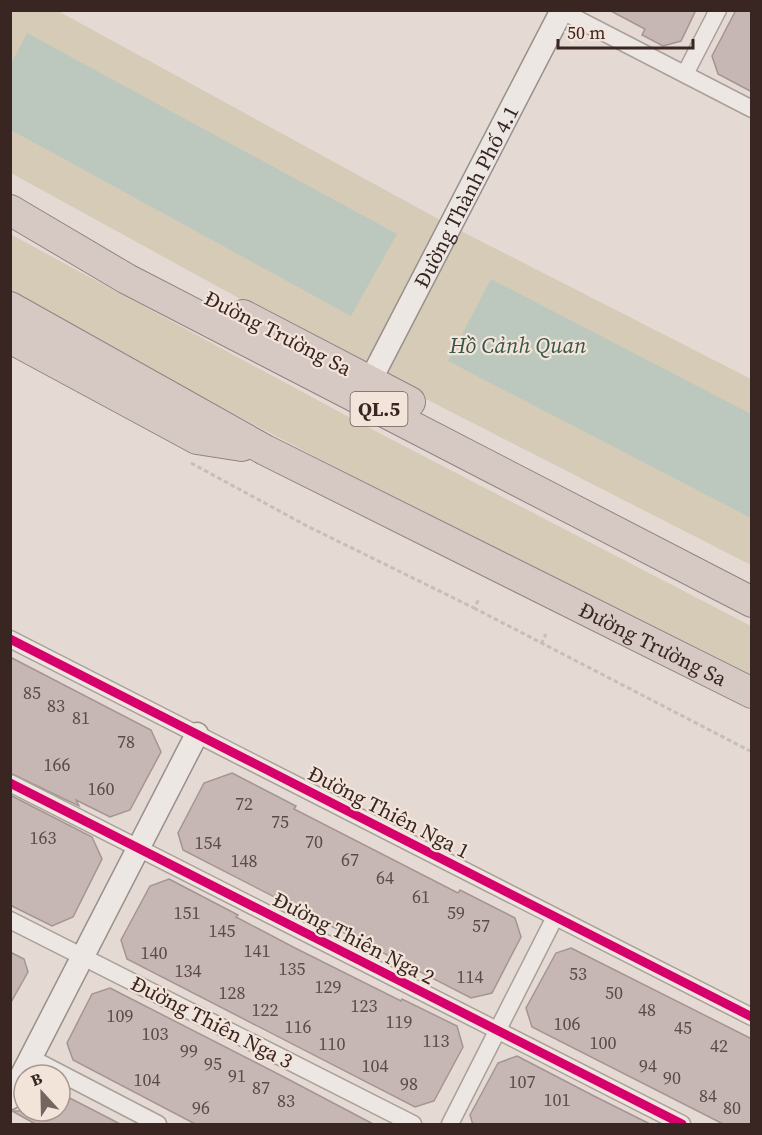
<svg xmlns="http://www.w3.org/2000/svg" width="762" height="1135" font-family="'Source Serif 4',serif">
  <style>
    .green { fill: #d5cbb7 }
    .water { fill: #bcc8bd }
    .building { fill: #c7b7b4; stroke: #a49592; stroke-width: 1.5 }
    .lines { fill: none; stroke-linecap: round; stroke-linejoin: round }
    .street-casing { stroke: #aa9f9b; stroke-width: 19 }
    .secondary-casing { stroke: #998f8b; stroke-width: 25 }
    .highway-casing { stroke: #8f8582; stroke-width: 32 }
    .path { stroke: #c5beba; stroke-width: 3; stroke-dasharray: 4.5 3; stroke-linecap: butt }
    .street { stroke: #ece7e3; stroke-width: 16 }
    .secondary { stroke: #ece7e3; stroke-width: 22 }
    .highway { stroke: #d6c9c4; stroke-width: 30 }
    .cycleway-casing { stroke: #f3e4da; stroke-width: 13 }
    .cycleway { stroke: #d6006c; stroke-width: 9 }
    .labels { text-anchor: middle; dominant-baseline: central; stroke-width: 4.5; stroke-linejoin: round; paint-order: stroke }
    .number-label { font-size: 18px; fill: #5c4a47 }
    .shield { fill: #f3e4da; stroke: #715f5a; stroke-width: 1.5 }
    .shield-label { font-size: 20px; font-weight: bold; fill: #392623 }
    .street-label { font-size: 21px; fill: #392623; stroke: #f3e4da }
    .water-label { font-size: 22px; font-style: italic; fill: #345749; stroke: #f3e4da }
  </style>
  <rect width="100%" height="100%" fill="#e4d9d3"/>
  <g class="green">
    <polygon points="11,11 58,11 451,226 751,379 751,565 375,373 11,173"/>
    <path d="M10,234L356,421L751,626V679C502,555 254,428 11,292Z"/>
  </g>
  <g class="water">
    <polygon points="27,33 397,234 351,316 11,130 11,64"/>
    <polygon points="491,279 751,414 751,518 448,361"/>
  </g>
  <g class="building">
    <polygon points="609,10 696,10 681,41 663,46 642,35 645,29"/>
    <polygon points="736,10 752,10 752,92 718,74 712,56"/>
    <polygon points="10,657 151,730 161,752 130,810 110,817 76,800 79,806 10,773"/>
    <polygon points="232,773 296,806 294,809 458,893 460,890 515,918 521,937 492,993 471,998 183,850 178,833 204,783"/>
    <polygon points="10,795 92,837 102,859 73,917 52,926 10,905"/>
    <polygon points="169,879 238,915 236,917 295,948 401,1001 402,999 457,1026 463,1047 434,1101 415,1107 127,959 121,940 150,886"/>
    <polygon points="571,948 752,1039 752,1125 725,1125 532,1027 526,1008 556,953"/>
    <polygon points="10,952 24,959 28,972 10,1004"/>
    <polygon points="110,988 282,1076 375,1125 197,1125 73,1060 67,1043 92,994"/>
    <polygon points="517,1056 594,1096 652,1125 473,1125 470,1115 498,1063"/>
    <polygon points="60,1093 93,1110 122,1125 37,1125 12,1111 60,1111"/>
  </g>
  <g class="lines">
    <g class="street-casing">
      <g id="street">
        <polyline points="560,10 752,109"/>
        <polyline points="685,74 718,10"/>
        <polyline points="10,639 752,1017"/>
        <polyline points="10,783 682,1124"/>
        <polyline points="10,920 413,1124"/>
        <polyline points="31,1058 158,1124"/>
        <polyline points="450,1124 555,917"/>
      </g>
    </g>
    <g class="secondary-casing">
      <g id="secondary">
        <path id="s1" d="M370,381L562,10"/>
        <polyline points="10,1098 197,734"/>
      </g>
    </g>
    <g class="highway-casing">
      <g id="highway">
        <polyline points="10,210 127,279 752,602"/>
        <path id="s2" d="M10,307L265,450L752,693"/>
        <polyline points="243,315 410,402"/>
        <polyline points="10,338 197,439 242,446"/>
      </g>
    </g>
    <g class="path">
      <polyline points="191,463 307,526 474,608 479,599"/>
      <polyline points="474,608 752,752"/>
      <polyline points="541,644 546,634"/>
    </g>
    <use href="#street" class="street"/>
    <use href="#secondary" class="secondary"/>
    <use href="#highway" class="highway"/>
    <g class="cycleway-casing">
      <g id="cycleway">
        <polyline points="10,639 752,1017"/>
        <polyline points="10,783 682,1124"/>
      </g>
    </g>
    <use href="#cycleway" class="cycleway"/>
  </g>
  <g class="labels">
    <g class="number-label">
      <text x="32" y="692">85</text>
      <text x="56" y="705">83</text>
      <text x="81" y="717">81</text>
      <text x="126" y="741">78</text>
      <text x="57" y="764">166</text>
      <text x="101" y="788">160</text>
      <text x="244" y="803">72</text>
      <text x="280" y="821">75</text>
      <text x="43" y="837">163</text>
      <text x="314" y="841">70</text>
      <text x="208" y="842">154</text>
      <text x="350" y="859">67</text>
      <text x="244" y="860">148</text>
      <text x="385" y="877">64</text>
      <text x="421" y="896">61</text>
      <text x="187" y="912">151</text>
      <text x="456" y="912">59</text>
      <text x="481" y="925">57</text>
      <text x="222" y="930">145</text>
      <text x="257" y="950">141</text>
      <text x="154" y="952">140</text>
      <text x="292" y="968">135</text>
      <text x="188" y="970">134</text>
      <text x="578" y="973">53</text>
      <text x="470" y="976">114</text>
      <text x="328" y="986">129</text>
      <text x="232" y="992">128</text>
      <text x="614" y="992">50</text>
      <text x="364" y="1005">123</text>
      <text x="265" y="1009">122</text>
      <text x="647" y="1009">48</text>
      <text x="120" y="1015">109</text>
      <text x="399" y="1021">119</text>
      <text x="567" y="1023">106</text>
      <text x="298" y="1026">116</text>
      <text x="683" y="1027">45</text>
      <text x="155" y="1033">103</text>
      <text x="436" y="1040">113</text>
      <text x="603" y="1042">100</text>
      <text x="332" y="1043">110</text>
      <text x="719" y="1045">42</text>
      <text x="189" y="1050">99</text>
      <text x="213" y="1063">95</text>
      <text x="375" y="1065">104</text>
      <text x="648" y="1065">94</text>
      <text x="237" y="1075">91</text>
      <text x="672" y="1077">90</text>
      <text x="147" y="1079">104</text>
      <text x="522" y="1081">107</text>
      <text x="409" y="1083">98</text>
      <text x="261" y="1087">87</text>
      <text x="708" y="1095">84</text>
      <text x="557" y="1099">101</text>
      <text x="286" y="1100">83</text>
      <text x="201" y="1107">96</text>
      <text x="732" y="1107">80</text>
    </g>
    <rect class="shield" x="350.5" y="392" width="57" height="34" rx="4.5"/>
    <g class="shield-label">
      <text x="379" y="409">QL.5</text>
    </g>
    <g class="street-label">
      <text stroke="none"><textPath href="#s1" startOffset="208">Đường Thành Phố 4.1</textPath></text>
      <text transform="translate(278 333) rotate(27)">Đường Trường Sa</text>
      <text stroke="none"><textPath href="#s2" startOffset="726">Đường Trường Sa</textPath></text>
      <text transform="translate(389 812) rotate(27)">Đường Thiên Nga 1</text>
      <text transform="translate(354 938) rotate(27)">Đường Thiên Nga 2</text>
      <text transform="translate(212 1022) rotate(27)">Đường Thiên Nga 3</text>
    </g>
    <g class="water-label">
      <text x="518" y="345">Hồ Cảnh Quan</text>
    </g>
  </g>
  <rect width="762" height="1135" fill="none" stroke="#392623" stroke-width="24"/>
  <g transform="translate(42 1093) rotate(338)"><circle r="28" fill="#f3e4da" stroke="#a99891" stroke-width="1.5"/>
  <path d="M0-4.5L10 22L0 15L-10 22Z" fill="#756561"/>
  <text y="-9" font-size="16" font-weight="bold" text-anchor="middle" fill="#392623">B</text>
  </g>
  <path d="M558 39v9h135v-9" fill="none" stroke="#392623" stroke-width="3"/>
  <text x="567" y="39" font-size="18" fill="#392623" stroke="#f3e4da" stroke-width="4.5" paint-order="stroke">50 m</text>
</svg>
